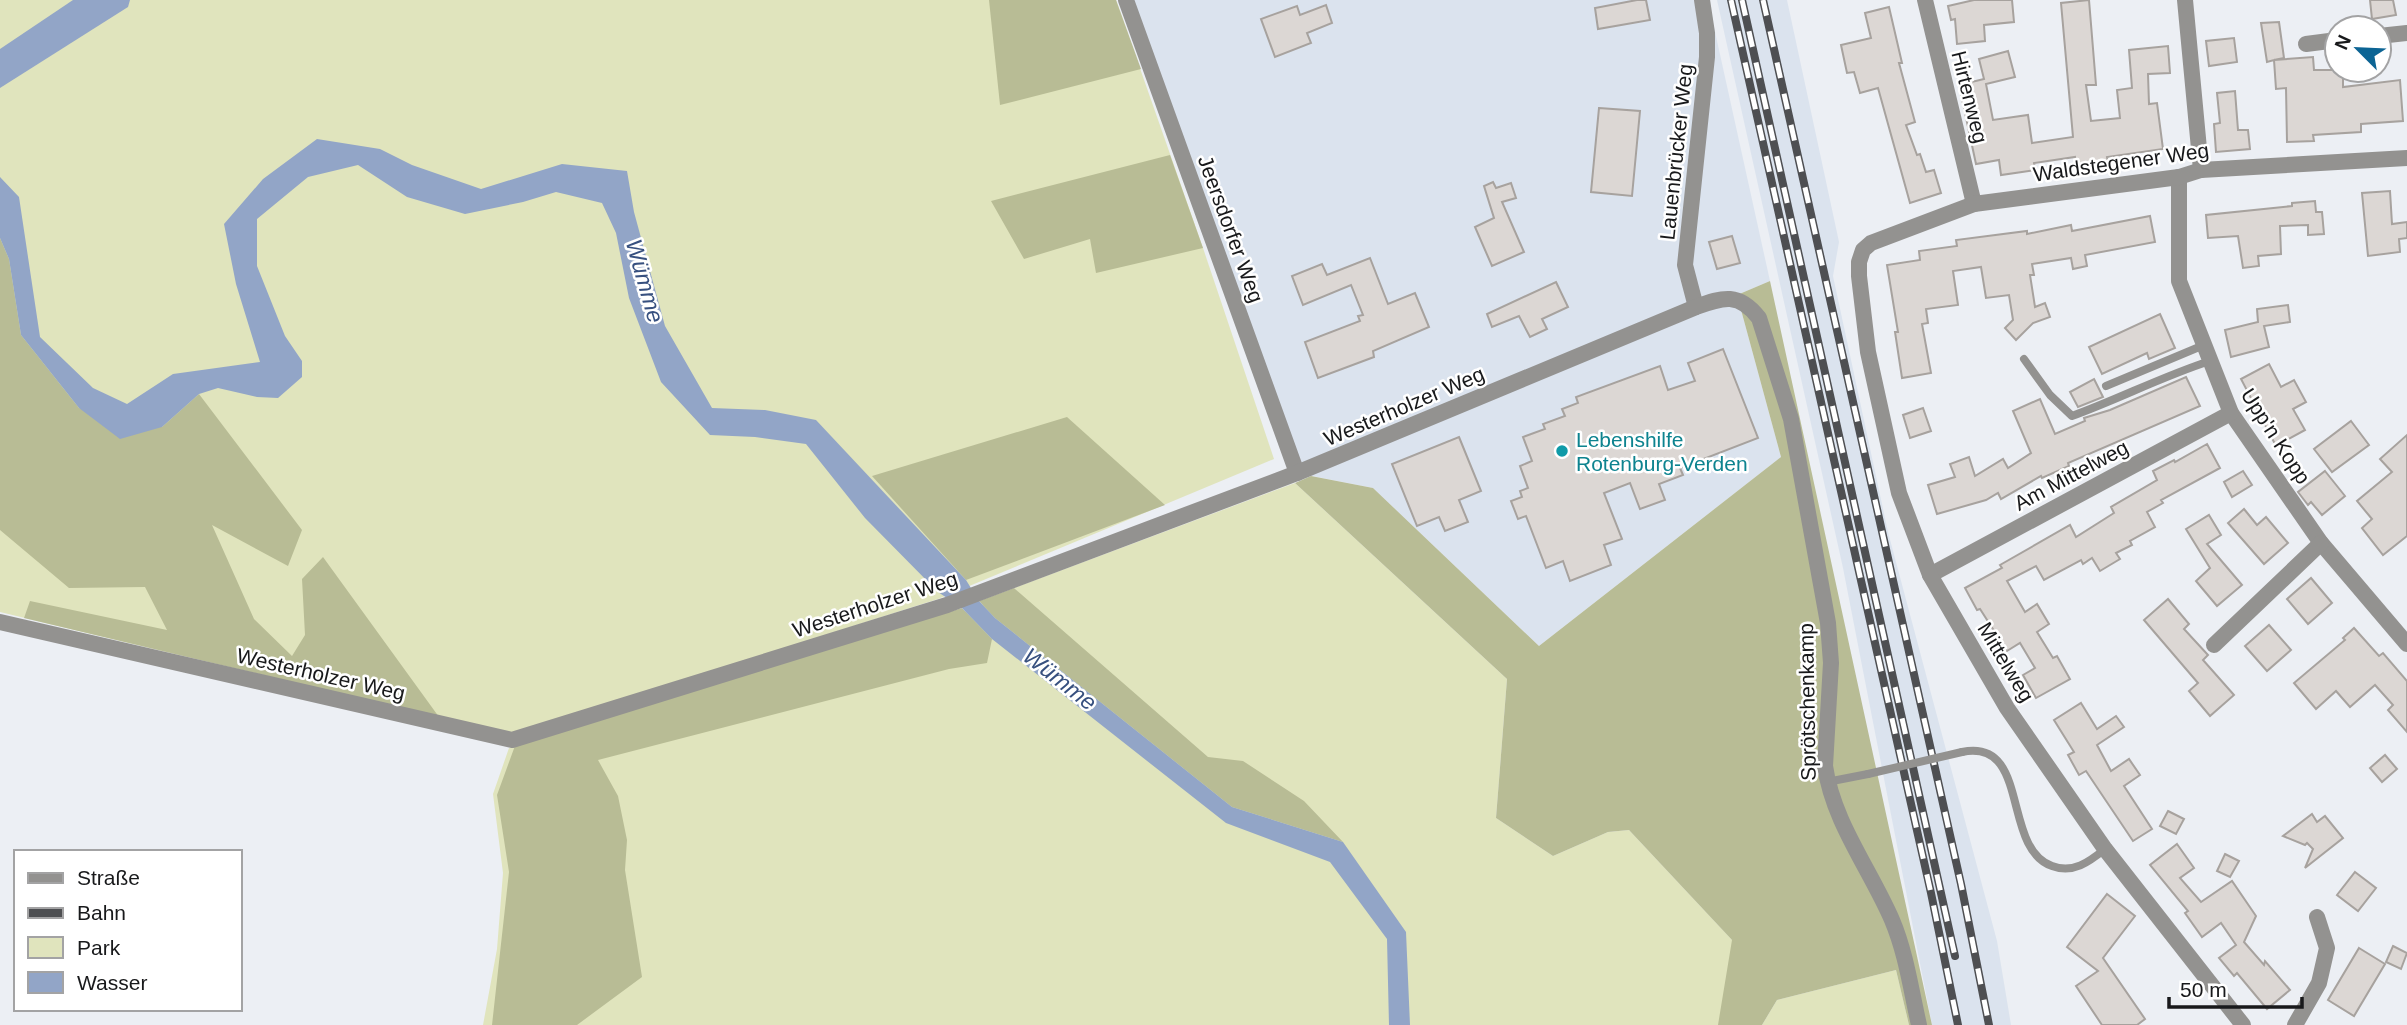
<svg xmlns="http://www.w3.org/2000/svg" width="2407" height="1025" font-family="Arial,sans-serif">
  <style>
    .built { fill: #dbe3ee }
    .green { fill: #e0e4bd }
    .forest { fill: #b8bc95 }
    .water { fill: #92a5c7 }
    .building { fill: #dcd7d4; stroke: #a7a29e; stroke-width: 2 }
    .lines { fill: none; stroke-linecap: round; stroke-linejoin: round }
    .lane { stroke: #939290; stroke-width: 8 }
    .street { stroke: #939290; stroke-width: 16 }
    .rail-casing { stroke: #4e4f52; stroke-width: 8 }
    .rail { stroke: #fff; stroke-width: 5; stroke-dasharray: 16; stroke-linecap: butt }
    .lane-bridge { stroke: #939290; stroke-width: 8 }
    .culture-dot { fill: #0f9aa8; stroke: #fff; stroke-width: 2.5 }
    .labels { text-anchor: middle; dominant-baseline: central; stroke-width: 5; stroke-linejoin: round; paint-order: stroke }
    .street-label { font-size: 21px; fill: #18191b; stroke: #fff }
    .culture-label { font-size: 21px; fill: #0d838f; stroke: #fff; text-anchor: start }
    .water-label { font-size: 23px; font-style: italic; fill: #37507f; stroke: #fff }
  </style>
  <rect width="100%" height="100%" fill="#eceff4"/>
  <g class="built">
    <polygon points="1129,0 1708,0 1770,281 1737,295 1781,457 1539,646 1373,488 1297,473"/>
    <polygon points="1717,0 1787,0 1839,242 1833,276 1888,532 1997,941 2011,1025 1932,1025 1843,568"/>
  </g>
  <g class="green">
    <polygon points="0,0 1116,0 1203,248 1274,459 938,599 512,735 0,612"/>
    <polygon points="1295,483 1507,679 1496,818 1553,856 1608,832 1629,830 1733,941 1750,1025 483,1025 497,949 503,873 493,794 509,748 948,618 1018,592 1014,588"/>
    <polygon points="1896,970 1909,1025 1762,1025 1777,1000"/>
  </g>
  <g class="forest">
    <polygon points="989,0 1116,0 1141,69 1000,105"/>
    <polygon points="1170,155 1203,248 1096,273 1090,239 1024,259 991,201"/>
    <polygon points="0,238 9,259 21,335 79,408 162,427 199,394 302,530 288,566 212,525 254,619 292,656 305,635 302,579 323,557 439,717 24,618 30,601 167,630 145,587 69,588 0,530"/>
    <polygon points="1770,281 1932,1025 1909,1025 1896,970 1777,1000 1762,1025 1718,1025 1732,940 1629,830 1608,832 1553,856 1496,818 1507,679 1295,483 1311,476 1373,488 1539,646 1781,457 1737,295"/>
    <polygon points="1067,417 1165,505 966,580 872,476"/>
    <polygon points="1014,588 1208,757 1243,761 1304,801 1343,842 1232,807 995,618 979,601"/>
    <polygon points="962,608 992,639 987,663 949,669 598,760 618,796 627,840 625,870 642,977 577,1025 492,1025 509,872 497,795 516,743"/>
  </g>
  <g class="water">
    <polygon points="73,0 130,0 128,7 0,88 0,49"/>
    <polygon points="317,139 380,149 412,165 481,189 562,164 627,171 634,212 665,326 712,408 765,410 816,420 966,580 979,601 995,618 1232,807 1343,842 1406,932 1410,1025 1389,1025 1387,939 1330,862 1226,823 992,639 962,608 938,592 865,518 806,444 755,437 710,435 661,382 629,298 616,233 602,203 556,192 523,202 465,214 407,197 358,165 308,177 257,219 257,266 285,336 302,361 302,377 278,398 257,397 218,388 199,394 162,427 120,439 79,408 21,335 9,259 0,238 0,177 19,197 40,337 93,388 127,404 173,374 260,362 236,284 224,224 263,179"/>
  </g>
  <g class="building">
    <polygon points="1637,0 1646,0 1650,20 1598,29 1595,8"/>
    <polygon points="1974,0 2012,0 2014,22 1984,25 1985,41 1957,44 1955,19 1951,20 1948,6"/>
    <polygon points="2089,0 2096,85 2086,85 2091,121 2120,118 2117,90 2132,88 2129,50 2168,46 2170,73 2148,74 2149,104 2157,103 2163,149 2107,157 2108,163 2076,166 2075,157 2034,163 2035,170 2001,175 1999,160 1976,164 1959,85 1984,79 1979,59 2008,51 2015,77 1986,84 1993,120 2028,115 2032,143 2073,137 2061,3"/>
    <polygon points="2370,0 2393,0 2396,15 2372,19"/>
    <polygon points="1326,5 1332,23 1307,33 1311,43 1275,57 1261,19 1297,6 1300,15"/>
    <polygon points="1889,7 1902,63 1899,63 1915,122 1906,125 1917,155 1920,154 1926,172 1934,170 1941,193 1910,203 1878,88 1860,93 1854,72 1847,73 1841,45 1871,38 1865,13"/>
    <polygon points="2279,22 2284,58 2274,60 2313,57 2314,70 2343,70 2343,87 2400,80 2403,121 2361,124 2361,132 2313,135 2314,141 2287,142 2286,88 2276,89 2274,60 2267,62 2261,23"/>
    <polygon points="2234,38 2237,62 2209,66 2206,41"/>
    <polygon points="2235,91 2238,130 2248,130 2250,149 2216,152 2214,124 2220,123 2217,93"/>
    <polygon points="1599,108 1640,111 1632,196 1591,192"/>
    <polygon points="1493,182 1496,188 1511,183 1516,198 1502,202 1524,252 1492,266 1475,227 1494,218 1484,186"/>
    <polygon points="2390,191 2392,224 2407,222 2407,238 2399,239 2400,252 2368,256 2362,193"/>
    <polygon points="2315,201 2316,212 2322,212 2324,234 2308,235 2308,225 2280,226 2281,254 2258,256 2259,266 2243,268 2238,236 2208,238 2206,215 2292,206 2292,203"/>
    <polygon points="2150,216 2155,242 2085,255 2087,266 2073,269 2071,258 2032,264 2034,275 2030,275 2035,307 2045,303 2050,317 2033,323 2016,340 2005,328 2013,320 2009,295 1986,298 1981,267 1953,271 1958,305 1926,309 1928,323 1922,324 1931,373 1902,378 1895,332 1898,332 1887,265 1920,260 1919,251 1957,246 1956,240 2027,231 2027,234 2071,225 2072,231"/>
    <polygon points="1732,236 1740,263 1717,269 1709,242"/>
    <polygon points="1370,258 1388,304 1415,293 1429,327 1373,351 1374,357 1318,378 1305,342 1360,321 1358,316 1363,315 1351,285 1303,305 1292,276 1322,264 1327,275"/>
    <polygon points="1556,282 1568,307 1542,319 1547,329 1530,337 1519,316 1492,327 1487,314"/>
    <polygon points="2288,305 2290,322 2264,326 2269,347 2231,357 2225,330 2258,322 2257,309"/>
    <polygon points="2160,314 2175,348 2149,359 2147,353 2102,374 2089,347"/>
    <polygon points="1723,349 1758,438 1680,468 1683,475 1659,484 1665,500 1640,509 1630,483 1604,493 1622,539 1604,545 1611,565 1570,581 1563,561 1546,568 1526,516 1518,519 1511,501 1522,497 1520,491 1528,488 1520,466 1532,461 1523,437 1545,429 1543,424 1565,416 1562,409 1578,403 1576,397 1660,366 1668,390 1695,381 1688,363"/>
    <polygon points="2269,364 2281,387 2294,380 2306,402 2293,409 2305,430 2276,446 2241,379"/>
    <polygon points="2186,377 2200,406 2068,463 2069,466 2042,478 2041,476 2001,499 1998,493 1986,500 1937,514 1928,485 1955,477 1950,464 1969,457 1975,476 2003,459 2008,468 2031,453 2013,411 2040,399 2055,434 2085,421 2084,418 2110,410"/>
    <polygon points="2094,379 2103,397 2078,407 2070,392"/>
    <polygon points="1923,408 1931,431 1910,438 1903,415"/>
    <polygon points="2351,421 2369,445 2332,472 2314,449"/>
    <polygon points="2407,435 2407,536 2383,555 2362,528 2372,519 2357,501 2392,472 2380,459"/>
    <polygon points="1459,437 1481,491 1459,500 1468,522 1445,531 1439,517 1417,526 1392,464"/>
    <polygon points="2207,444 2220,468 2161,500 2163,503 2147,512 2155,527 2130,541 2132,545 2116,553 2120,559 2100,571 2092,558 2083,564 2081,560 2044,580 2036,566 2007,581 2025,612 2037,604 2049,624 2037,632 2053,658 2057,656 2070,679 2036,698 2023,675 2035,668 2020,643 2007,651 1980,609 1977,610 1965,588 2002,568 2000,565 2070,525 2076,537 2114,513 2111,507 2157,480 2153,471 2174,460 2175,462"/>
    <polygon points="2243,471 2252,485 2232,497 2224,482"/>
    <polygon points="2325,471 2345,496 2322,515 2311,502 2308,505 2298,492"/>
    <polygon points="2244,509 2257,525 2266,517 2288,543 2264,564 2228,523"/>
    <polygon points="2209,515 2221,535 2207,544 2242,585 2217,606 2196,581 2210,568 2186,529"/>
    <polygon points="2311,578 2332,603 2308,624 2287,599"/>
    <polygon points="2168,599 2189,624 2184,629 2208,655 2203,660 2234,695 2210,716 2189,691 2198,683 2144,620"/>
    <polygon points="2269,625 2291,650 2267,671 2245,646"/>
    <polygon points="2354,628 2379,656 2383,653 2407,681 2407,732 2388,710 2393,705 2375,685 2350,707 2336,691 2316,709 2294,683 2345,640 2343,638"/>
    <polygon points="2081,703 2097,729 2116,716 2124,727 2097,745 2111,771 2129,759 2140,775 2124,786 2152,829 2133,841 2086,771 2079,775 2068,755 2074,752 2054,720"/>
    <polygon points="2385,755 2397,769 2382,782 2370,768"/>
    <polygon points="2168,811 2184,819 2176,834 2160,826"/>
    <polygon points="2312,814 2317,822 2325,816 2343,838 2305,868 2313,849 2307,843 2305,845 2283,836"/>
    <polygon points="2177,844 2194,868 2180,878 2201,902 2232,881 2256,916 2244,942 2264,965 2265,961 2290,990 2267,1009 2237,973 2234,976 2219,958 2236,945 2221,923 2202,937 2185,913 2188,911 2150,865"/>
    <polygon points="2225,854 2239,861 2230,877 2217,871"/>
    <polygon points="2355,872 2376,888 2358,911 2337,895"/>
    <polygon points="2107,894 2135,916 2103,958 2145,1019 2137,1025 2102,1025 2076,986 2098,971 2067,947"/>
    <polygon points="2393,946 2407,953 2401,969 2386,962"/>
    <polygon points="2359,948 2385,964 2354,1016 2328,1000"/>
  </g>
  <g class="lines">
    <g class="lane">
      <path d="M2024,359L2050,395L2072,416C2119,399 2163,376 2210,361"/>
      <polyline points="2106,386 2204,345"/>
      <path d="M1962,752C2031,738 2001,848 2052,866C2073,874 2089,862 2105,849"/>
      <polyline points="1827,782 1868,774"/>
    </g>
    <g class="street">
      <polyline points="1126,0 1297,473"/>
      <polyline points="1925,0 1974,204"/>
      <polyline points="2185,0 2201,170"/>
      <polyline points="2379,36 2407,33"/>
      <polyline points="2306,44 2337,40"/>
      <polyline points="2179,177 2179,281 2231,413 2321,543 2407,644"/>
      <polyline points="1696,307 1685,265 1707,57 1707,33 1702,0"/>
      <polyline points="1930,575 2231,413"/>
      <path d="M0,622L512,740L947,605L1297,473L1696,307C1723,297 1739,292 1759,318L1791,419L1828,623L1831,663L1825,766C1833,822 1870,869 1892,920C1906,953 1911,990 1919,1025"/>
      <polyline points="2214,645 2321,543"/>
      <polyline points="2243,1025 2105,849 2007,708 1930,575 1899,493 1868,352 1859,276 1859,262 1863,250 1871,243 1974,204 2179,177 2201,170 2407,158"/>
      <polyline points="2295,1025 2319,983 2327,948 2317,917"/>
    </g>
    <g class="rail-casing">
      <g id="rail">
        <polyline points="1731,0 1931,893 1958,1025"/>
        <polyline points="1742,0 1955,956"/>
        <polyline points="1763,0 1961,884 1989,1025"/>
      </g>
    </g>
    <use href="#rail" class="rail"/>
    <polyline class="lane-bridge" points="1868,774 1962,752"/>
  </g>
  <circle class="culture-dot" cx="1562" cy="451" r="7"/>
  <g class="labels">
    <g class="street-label">
      <text transform="translate(1970 97) rotate(76)">Hirtenweg</text>
      <text transform="translate(1676 152) rotate(-84)">Lauenbrücker Weg</text>
      <text transform="translate(2121 162) rotate(-8)">Waldstegener Weg</text>
      <text transform="translate(1231 229) rotate(70)">Jeersdorfer Weg</text>
      <text transform="translate(1404 406) rotate(-23)">Westerholzer Weg</text>
      <text transform="translate(2276 436) rotate(57)">Upp'n Kopp</text>
      <text transform="translate(2071 475) rotate(-28)">Am Mittelweg</text>
      <text transform="translate(875 604) rotate(-18)">Westerholzer Weg</text>
      <text transform="translate(2006 662) rotate(59)">Mittelweg</text>
      <text transform="translate(321 674) rotate(13)">Westerholzer Weg</text>
      <text transform="translate(1807 702) rotate(-91)">Sprötschenkamp</text>
    </g>
    <g class="culture-label">
      <text x="1576" y="439">Lebenshilfe<tspan x="1576" dy="24">Rotenburg-Verden</tspan></text>
    </g>
    <g class="water-label">
      <text transform="translate(645 281) rotate(74)">Wümme</text>
      <text transform="translate(1060 679) rotate(38)">Wümme</text>
    </g>
  </g>
  <rect x="14" y="850" width="228" height="161" fill="#ffffff" stroke="#a3a3a4" stroke-width="2"/>
  <rect x="28" y="873" width="35" height="10" fill="#939290" stroke="#a3a3a4" stroke-width="2"/>
  <text x="77" y="885" font-size="21" fill="#18191b">Straße</text>
  <rect x="28" y="908" width="35" height="10" fill="#4e4f52" stroke="#a3a3a4" stroke-width="2"/>
  <text x="77" y="920" font-size="21" fill="#18191b">Bahn</text>
  <rect x="28" y="937" width="35" height="21" fill="#e0e4bd" stroke="#a3a3a4" stroke-width="2"/>
  <text x="77" y="955" font-size="21" fill="#18191b">Park</text>
  <rect x="28" y="972" width="35" height="21" fill="#92a5c7" stroke="#a3a3a4" stroke-width="2"/>
  <text x="77" y="990" font-size="21" fill="#18191b">Wasser</text>
  <g transform="translate(2358 49) rotate(294)"><circle r="33" fill="#ffffff" stroke="#a3a3a4" stroke-width="2"/>
  <path d="M0-5L12 26L0 18L-12 26Z" fill="#0c6494"/>
  <text y="-10" font-size="19" font-weight="bold" text-anchor="middle" fill="#18191b">N</text>
  </g>
  <path d="M2169 997v10h133v-10" fill="none" stroke="#18191b" stroke-width="3.5"/>
  <text x="2180" y="997" font-size="21" fill="#18191b" stroke="#ffffff" stroke-width="5" paint-order="stroke">50 m</text>
</svg>
